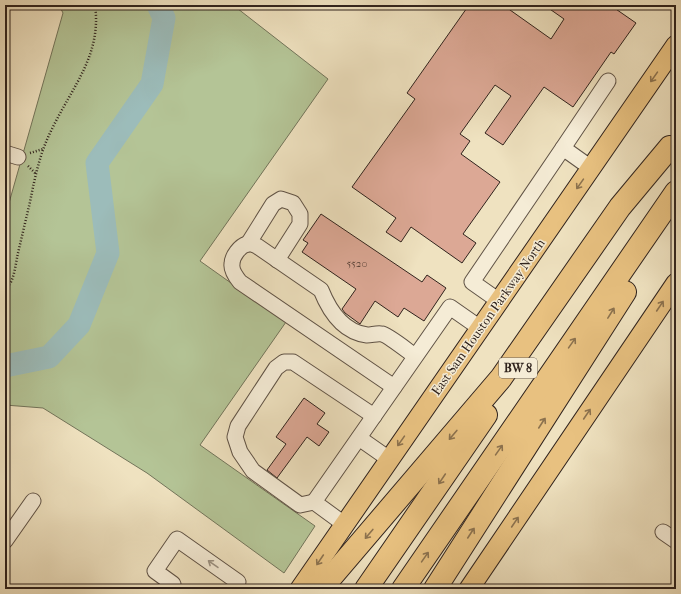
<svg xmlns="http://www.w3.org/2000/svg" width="681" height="594" font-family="'IM FELL French Canon',serif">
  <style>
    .green { fill: #b4c496; stroke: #72745a }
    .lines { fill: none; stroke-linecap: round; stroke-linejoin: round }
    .river { stroke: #9cbcba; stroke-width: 23 }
    .building { fill: #dca895; stroke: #30231d }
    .minor-casing { stroke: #605346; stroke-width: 17 }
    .major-casing { stroke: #30231d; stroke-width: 21 }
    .highway-casing { stroke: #30231d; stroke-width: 24 }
    .path { stroke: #30231d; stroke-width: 2.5; stroke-dasharray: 1 2; stroke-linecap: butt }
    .minor { stroke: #f5ecd6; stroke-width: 15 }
    .major { stroke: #e8c180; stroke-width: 19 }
    .highway { stroke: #e8c180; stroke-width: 22 }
    .oneway { stroke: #8c724e }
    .oneway2 { stroke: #9c9283 }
    .labels { text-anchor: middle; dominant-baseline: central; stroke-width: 3; stroke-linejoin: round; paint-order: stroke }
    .number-label { font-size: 11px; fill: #5b443b }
    .shield { fill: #f5ecd6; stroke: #6b5f54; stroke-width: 1 }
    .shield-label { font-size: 12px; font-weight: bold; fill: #30231d }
    .street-label { font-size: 13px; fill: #30231d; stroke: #f5ecd6 }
  </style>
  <rect width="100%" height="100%" fill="#efe2c0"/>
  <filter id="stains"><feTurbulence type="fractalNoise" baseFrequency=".005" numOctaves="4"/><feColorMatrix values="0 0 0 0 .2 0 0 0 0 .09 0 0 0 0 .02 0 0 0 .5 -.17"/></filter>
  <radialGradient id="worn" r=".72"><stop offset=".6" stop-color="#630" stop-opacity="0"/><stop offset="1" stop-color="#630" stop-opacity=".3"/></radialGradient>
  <polygon class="green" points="59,5 233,5 328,79 200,261 286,322 200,445 315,526 284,573 147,473 43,408 5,405 5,217 63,13"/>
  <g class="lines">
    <polyline class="river" points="5,366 49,357 79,325 108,253 97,163 152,84 164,18 158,5"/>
  </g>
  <g class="building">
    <polygon points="469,5 503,5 551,39 564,19 544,5 610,5 636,23 614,54 611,52 573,107 544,87 503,145 485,133 511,96 495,85 460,134 470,141 461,154 500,182 463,234 476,243 462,263 411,227 401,242 386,232 396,218 352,187 415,99 407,93"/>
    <polygon points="321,214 422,282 427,275 446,288 424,321 404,308 398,317 375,301 360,324 345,313 342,309 356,289 302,252 308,243 303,240"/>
    <polygon points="304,398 325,413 317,424 329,432 319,446 307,437 277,478 267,470 286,444 276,437"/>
  </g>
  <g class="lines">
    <g class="minor-casing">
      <g id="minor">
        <polyline points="563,148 608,81"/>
        <polyline points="5,153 18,157"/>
        <polyline points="248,244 273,204 281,199 293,203 300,214 300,224 277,260"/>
        <polyline points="499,301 472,282 563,148 591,168"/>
        <path d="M394,387L240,282C236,277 231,270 232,264C232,256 240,246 247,244C250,243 254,245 257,246L321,290C329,310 343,332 367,335C372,335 377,333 382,334C388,335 409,352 415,356"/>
        <polyline points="359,438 389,459"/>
        <polyline points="314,502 300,505 253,471 240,452 235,437 238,426 276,368 284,362 293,362 374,416"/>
        <polyline points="344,524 314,502 450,307 480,328"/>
        <polyline points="663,532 676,541"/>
        <polyline points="5,541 33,501"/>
        <polyline points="173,584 155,571 177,539 238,582 233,589"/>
      </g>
    </g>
    <g class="major-casing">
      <g id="major">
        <polyline points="300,589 676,45"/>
        <polyline points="469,589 676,283"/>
      </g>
    </g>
    <g class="highway-casing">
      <g id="highway">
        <polyline points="321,589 501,378 620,207 670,147"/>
        <polyline points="366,589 486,415"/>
        <polyline points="403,589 676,192"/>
        <polyline points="435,589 625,292"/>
      </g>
    </g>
    <g class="path">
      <polyline points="30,153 43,149"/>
      <polyline points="28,166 36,174"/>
      <path d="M5,289C7,287 9,285 11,282C15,273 16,262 18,253C22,236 26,219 30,202C35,177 40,152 52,129C72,87 102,55 95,5"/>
    </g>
    <use href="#minor" class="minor"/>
    <use href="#major" class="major"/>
    <use href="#highway" class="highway"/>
  </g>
  <defs><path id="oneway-shaft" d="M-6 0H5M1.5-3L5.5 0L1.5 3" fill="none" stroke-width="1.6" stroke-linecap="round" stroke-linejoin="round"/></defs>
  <g class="oneway">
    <use href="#oneway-shaft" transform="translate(654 77) rotate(125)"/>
    <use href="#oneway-shaft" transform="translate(580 184) rotate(125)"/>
    <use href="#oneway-shaft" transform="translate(660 306) rotate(-56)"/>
    <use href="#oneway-shaft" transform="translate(611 313) rotate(-58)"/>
    <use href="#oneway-shaft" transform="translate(572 343) rotate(-55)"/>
    <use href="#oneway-shaft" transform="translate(587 414) rotate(-56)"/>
    <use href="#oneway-shaft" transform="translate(542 423) rotate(-57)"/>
    <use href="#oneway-shaft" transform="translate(453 435) rotate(130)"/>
    <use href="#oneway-shaft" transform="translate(401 441) rotate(125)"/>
    <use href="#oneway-shaft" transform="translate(499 450) rotate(-55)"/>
    <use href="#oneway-shaft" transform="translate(442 479) rotate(124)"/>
    <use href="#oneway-shaft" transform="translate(515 522) rotate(-56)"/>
    <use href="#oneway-shaft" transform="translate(471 533) rotate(-57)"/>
    <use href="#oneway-shaft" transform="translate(369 534) rotate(130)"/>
    <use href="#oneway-shaft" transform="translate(425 557) rotate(-55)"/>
    <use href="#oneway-shaft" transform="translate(320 560) rotate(124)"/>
  </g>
  <use class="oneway2" href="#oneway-shaft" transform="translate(213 564) rotate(-145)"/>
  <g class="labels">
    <g class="number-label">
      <text x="357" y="263">5520</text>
    </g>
    <rect class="shield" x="499" y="358" width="38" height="20" rx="3"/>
    <g class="shield-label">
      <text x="518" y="368">BW 8</text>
    </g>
    <g class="street-label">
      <text transform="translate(488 317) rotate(-55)">East Sam Houston Parkway North</text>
    </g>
  </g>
  <rect width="681" height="594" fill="none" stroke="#efe2c0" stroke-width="20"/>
  <rect x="6" y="6" width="669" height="582" fill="none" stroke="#30231d" stroke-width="2"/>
  <rect x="10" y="10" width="661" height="574" fill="none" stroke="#30231d"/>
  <rect width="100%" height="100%" filter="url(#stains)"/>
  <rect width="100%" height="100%" fill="url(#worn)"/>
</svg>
